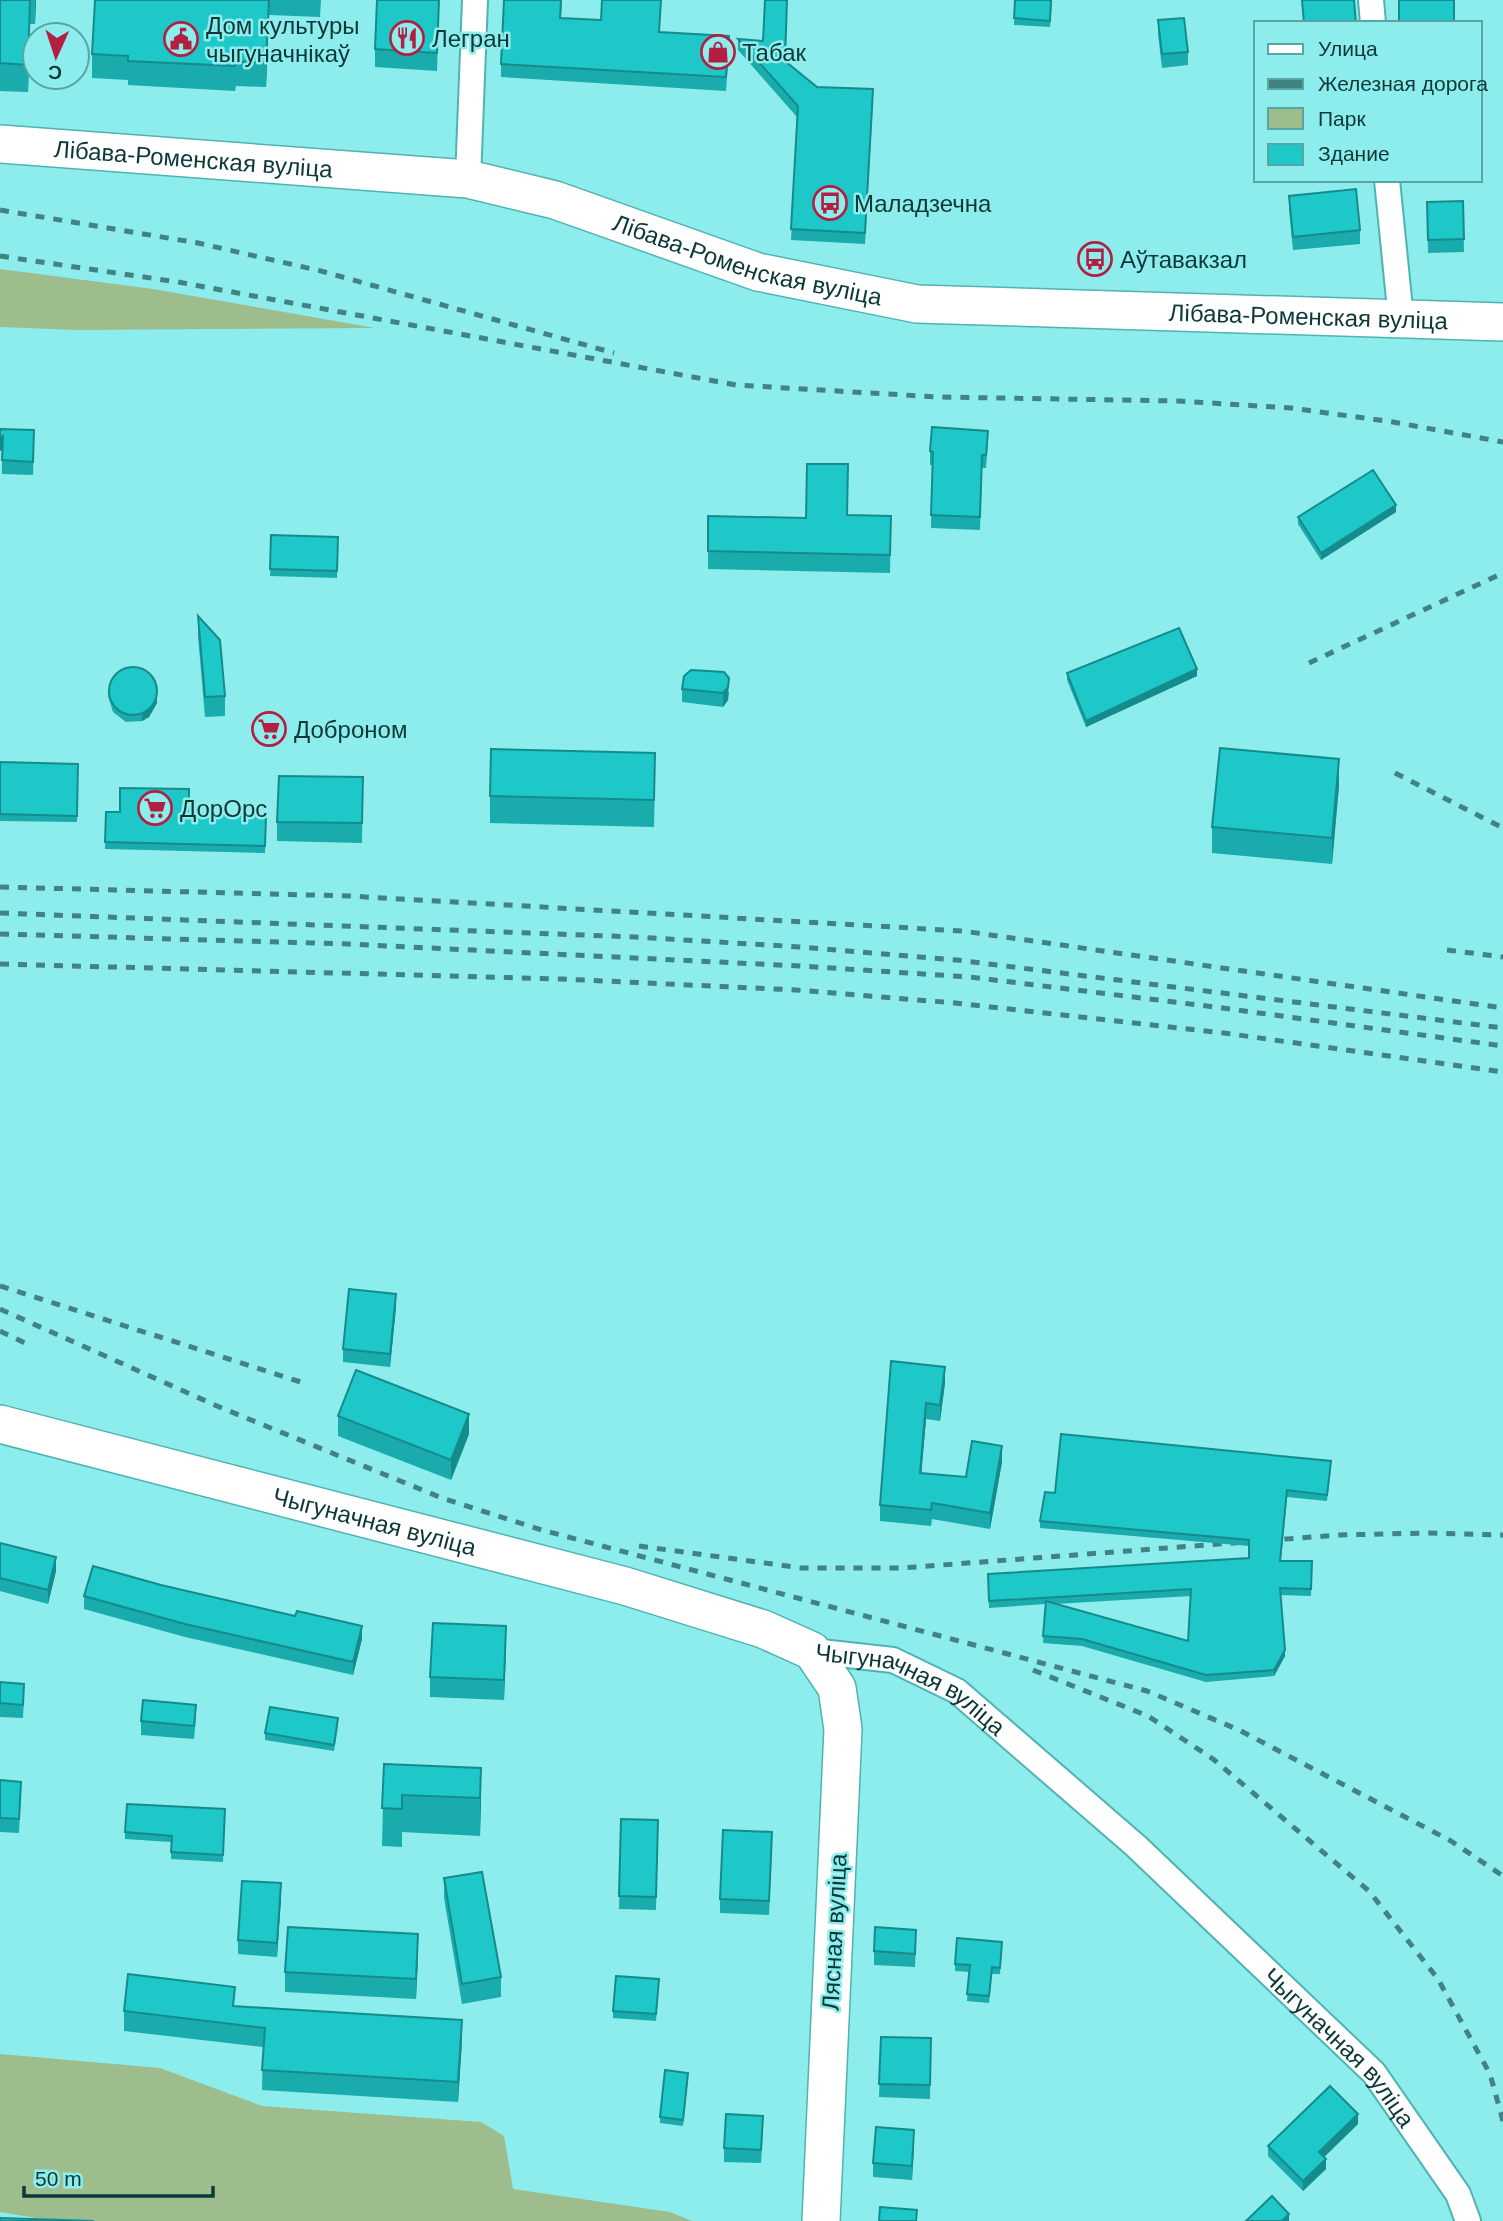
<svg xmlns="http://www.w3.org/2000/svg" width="1503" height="2221" font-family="Helvetica,sans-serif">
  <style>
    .green { fill: #9dbd8c }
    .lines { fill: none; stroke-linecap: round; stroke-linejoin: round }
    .minor-casing { stroke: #50b2b2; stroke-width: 28 }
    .secondary-casing { stroke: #50b2b2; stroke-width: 40 }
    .minor { stroke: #fff; stroke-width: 24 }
    .secondary { stroke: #fff; stroke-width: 37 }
    .rail { stroke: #418282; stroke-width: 5; stroke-dasharray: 9 9; stroke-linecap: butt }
    .wall { fill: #1aabac; fill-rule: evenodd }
    .shaded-wall { fill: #158b8c }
    .building { fill: #1ec7c8; stroke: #158b8c; stroke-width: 2 }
    .labels { text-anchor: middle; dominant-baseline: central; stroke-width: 5; stroke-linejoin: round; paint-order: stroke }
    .poi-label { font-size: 24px; fill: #0d3838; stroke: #8cedec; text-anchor: start }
    .street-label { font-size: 24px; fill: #0d3838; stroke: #8cedec }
  </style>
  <rect width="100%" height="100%" fill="#8cedec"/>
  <g class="green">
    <polygon points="0,269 153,289 375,328 77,330 0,327"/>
    <polygon points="0,2054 160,2068 262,2106 481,2122 504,2136 513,2189 670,2212 692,2221 54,2221 0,2212"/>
  </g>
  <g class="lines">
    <g class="minor-casing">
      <g id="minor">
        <polyline points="1371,0 1373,23"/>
        <polyline points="468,179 475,0"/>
        <polyline points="1387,180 1401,319"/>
        <path id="s1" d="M812,1651L893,1660L957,1691L1136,1846L1374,2073L1458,2194L1468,2221"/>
      </g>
    </g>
    <g class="secondary-casing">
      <g id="secondary">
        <path id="s2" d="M0,144L468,179L555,200L758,272L917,304L1503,322"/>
        <path id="s3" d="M0,1424L625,1586L763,1629L812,1651L837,1688L843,1729L821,2221"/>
      </g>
    </g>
    <use href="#minor" class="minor"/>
    <use href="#secondary" class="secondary"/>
    <g class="rail">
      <polyline points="0,210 198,243 321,271 614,353"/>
      <polyline points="0,256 178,282 736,385 938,397 1179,401 1291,408 1393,422 1503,442"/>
      <polyline points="1309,663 1503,573"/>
      <polyline points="1395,773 1503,828"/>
      <polyline points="0,887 349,896 963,931 1503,1008"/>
      <polyline points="0,913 635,937 801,947 957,960 1503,1028"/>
      <polyline points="0,934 348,944 800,966 970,977 1215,1007 1503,1046"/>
      <polyline points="1447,950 1503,957"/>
      <polyline points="0,964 562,979 796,990 955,1003 1224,1033 1503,1072"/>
      <polyline points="0,1286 304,1383"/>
      <polyline points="0,1309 217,1406 442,1498 542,1530 1147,1691 1239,1730 1451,1841 1503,1876"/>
      <polyline points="0,1331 29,1345"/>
      <polyline points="639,1546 802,1568 902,1568 1339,1535 1428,1533 1503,1535"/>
      <polyline points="1033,1670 1148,1716 1213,1759 1369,1891 1438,1979 1490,2074 1503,2121"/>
    </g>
  </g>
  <g class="wall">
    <polygon points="0,0 36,0 35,24 30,24 28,92 0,91"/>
    <polygon points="95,0 321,0 320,17 269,15 266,87 236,86 235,91 128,85 128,80 92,78 92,54"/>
    <polygon points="439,0 437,71 375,67 375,49"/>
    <polygon points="562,0 561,18 660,32 729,49 726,91 501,77 501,64"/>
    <polygon points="1015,0 1052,0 1050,27 1014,25"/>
    <polygon points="1158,20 1188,52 1188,65 1162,68 1158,34"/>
    <polygon points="738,39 786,61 817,87 873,101 865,244 791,240 797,117 738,50"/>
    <polygon points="1289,196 1360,230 1360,244 1293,250 1289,209"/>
    <polygon points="1463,201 1464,252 1428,253 1427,202"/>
    <polygon points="0,429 34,443 33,475 2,474 2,450 0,451"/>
    <polygon points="988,444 986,468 982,468 980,530 931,528 932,465 930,465 930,451"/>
    <polygon points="1396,512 1321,560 1298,524 1298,517"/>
    <polygon points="847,515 891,516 890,573 708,569 708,516 806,518"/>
    <polygon points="271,535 338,537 337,578 270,576"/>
    <polygon points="198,616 225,696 225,716 205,717 198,636"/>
    <polygon points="1067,673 1197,676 1086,727 1067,680"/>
    <polygon points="682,689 729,692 728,700 723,707 682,702"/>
    <polygon points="108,690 157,703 149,717 142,721 126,722 113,712 108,696"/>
    <polygon points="0,762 78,764 77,822 0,821"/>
    <polygon points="363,777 362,843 277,841 277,822"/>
    <polygon points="655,779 654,827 490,823 490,796"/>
    <polygon points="1339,785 1332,864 1212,853 1212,827"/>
    <polygon points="106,812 266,816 265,853 105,849"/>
    <polygon points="396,1307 390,1367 343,1362 343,1349"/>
    <polygon points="891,1361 945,1383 940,1421 926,1419 921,1474 966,1477 1002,1462 990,1529 932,1519 931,1526 880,1521 880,1505"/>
    <polygon points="338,1416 469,1434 451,1480 338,1436"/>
    <path d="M1331,1468L1327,1501L1287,1497L1281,1561H1312L1311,1596L1280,1595L1285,1656L1274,1676L1206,1682L1082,1646L1043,1643L1045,1604L989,1608L988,1574L1249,1558V1546L1040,1528V1521L1055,1493ZM1191,1596L1188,1641L1055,1604Z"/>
    <polygon points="0,1543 56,1571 48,1604 0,1591"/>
    <polygon points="161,1585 362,1639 353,1675 185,1637 84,1609 84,1596"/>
    <polygon points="506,1646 504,1700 430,1697 430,1677"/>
    <polygon points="0,1682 24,1698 23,1718 0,1717"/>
    <polygon points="196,1718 194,1739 141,1735 141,1721"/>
    <polygon points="338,1725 334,1751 265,1740 265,1733"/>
    <polygon points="384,1764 481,1768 480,1836 402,1832 402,1847 382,1846"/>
    <polygon points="0,1780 21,1795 19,1833 0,1832"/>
    <polygon points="225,1809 223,1862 171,1859 171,1842 125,1839 125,1832"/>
    <polygon points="621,1819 658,1820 656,1910 619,1909"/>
    <polygon points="772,1846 769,1915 720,1913 720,1899"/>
    <polygon points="444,1878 501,1977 501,1997 462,2004 444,1898"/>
    <polygon points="281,1897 277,1957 238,1954 238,1940"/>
    <polygon points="916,1943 915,1967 874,1965 874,1951"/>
    <polygon points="1002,1949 1000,1974 992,1974 989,2003 967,2001 969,1972 955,1971 955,1964"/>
    <polygon points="418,1954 416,1999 285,1992 285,1972"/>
    <polygon points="659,1986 656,2021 613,2018 613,2011"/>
    <polygon points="235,2006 462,2040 458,2102 262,2090 263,2047 124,2031 124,2011"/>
    <polygon points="881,2037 931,2038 930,2099 879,2097"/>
    <polygon points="688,2079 683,2126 660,2123 660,2117"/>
    <polygon points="1358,2124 1324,2157 1326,2169 1303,2191 1268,2156 1268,2146"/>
    <polygon points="763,2130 761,2163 724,2162 724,2148"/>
    <polygon points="914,2143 912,2180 873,2177 873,2163"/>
  </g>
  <g class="shaded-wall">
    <polygon points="30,0 30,24 28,92 28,65"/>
    <polygon points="35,0 36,0 35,24"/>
    <polygon points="269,0 269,15 266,87 266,63"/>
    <polygon points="3,436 3,449 0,451 0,438"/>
    <polygon points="1396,505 1396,512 1321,560 1321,553"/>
    <polygon points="1197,669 1197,676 1086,727 1086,721"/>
    <polygon points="729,678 728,700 723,707 723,693"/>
    <polygon points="157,696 157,703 149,717 142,721 142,714"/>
    <polygon points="1339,759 1339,785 1332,864 1332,838"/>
    <polygon points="396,1294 396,1307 390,1367 390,1354"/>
    <polygon points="945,1367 945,1383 940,1421 940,1405"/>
    <polygon points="926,1403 926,1419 920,1490 920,1473"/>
    <polygon points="469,1414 469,1434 451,1480 451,1460"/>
    <polygon points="1002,1446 1002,1462 990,1529 990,1513"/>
    <polygon points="56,1557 56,1571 48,1604 48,1590"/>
    <polygon points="362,1626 362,1639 353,1675 353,1662"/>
    <polygon points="506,1626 506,1646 504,1700 504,1680"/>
    <polygon points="1285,1650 1285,1656 1274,1676 1274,1670"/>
    <polygon points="481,1768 481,1806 480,1836 480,1798"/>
    <polygon points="281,1883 281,1897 277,1957 277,1943"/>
    <polygon points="418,1934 418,1954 416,1999 416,1979"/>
    <polygon points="462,2020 462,2040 458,2102 458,2082"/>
    <polygon points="1358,2114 1358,2124 1319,2162 1319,2152"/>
    <polygon points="914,2130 914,2143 912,2180 912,2166"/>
    <polygon points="1326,2159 1326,2169 1303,2191 1303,2181"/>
    <polygon points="1289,2214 1289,2221 1282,2221"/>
  </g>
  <g class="building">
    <polygon points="0,0 30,0 28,65 0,63"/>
    <polygon points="95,0 269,0 266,63 236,61 235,66 128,61 128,56 92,54"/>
    <polygon points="377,0 439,0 437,53 375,49"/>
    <polygon points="504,0 561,0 560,18 601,20 602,0 661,0 659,32 729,36 726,77 501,64"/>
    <polygon points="765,0 787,0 785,61 817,87 873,89 865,233 791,229 798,106 738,39 763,41"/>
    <polygon points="1015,0 1051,0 1050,21 1014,18"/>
    <polygon points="1302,0 1354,0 1356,23 1304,23"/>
    <rect x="1399" y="0" width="55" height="23"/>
    <polygon points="1184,18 1188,52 1162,54 1158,20"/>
    <polygon points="1356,189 1360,230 1293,237 1289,196"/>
    <polygon points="1463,201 1464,239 1428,240 1427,202"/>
    <polygon points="932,427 988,431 986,455 982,455 980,517 931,515 933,452 930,451"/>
    <polygon points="0,429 34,430 33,462 2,460 3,436 0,438"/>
    <polygon points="807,464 848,464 847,515 891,516 890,555 708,551 708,516 806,518"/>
    <polygon points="1373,470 1396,505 1321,553 1298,517"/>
    <polygon points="271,535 338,537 337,571 270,569"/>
    <polygon points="198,616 220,640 225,696 205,697"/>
    <polygon points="1179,628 1197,669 1086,721 1067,673"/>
    <circle cx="133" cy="691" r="24"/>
    <polygon points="691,670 724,672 729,678 728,687 723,693 682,689 684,676"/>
    <polygon points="1220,748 1339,759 1332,838 1212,827"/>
    <polygon points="491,749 655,753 654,800 490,796"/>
    <polygon points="0,762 78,764 77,816 0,814"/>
    <polygon points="279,776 363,777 362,823 277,822"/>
    <polygon points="120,788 189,789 189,814 266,816 265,846 105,842 106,812 120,812"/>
    <polygon points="349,1289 396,1294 390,1354 343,1349"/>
    <polygon points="891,1361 945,1367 940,1405 926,1403 920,1473 966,1477 972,1441 1002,1446 990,1513 932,1503 931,1510 880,1505"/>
    <polygon points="356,1370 469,1414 451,1460 338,1416"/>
    <polygon points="1061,1434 1331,1461 1327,1495 1287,1490 1280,1561 1312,1561 1311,1589 1280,1588 1285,1650 1274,1670 1206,1675 1082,1639 1043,1636 1046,1601 1188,1641 1191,1589 989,1601 988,1574 1249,1558 1249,1540 1040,1521 1045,1492 1055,1493"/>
    <polygon points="0,1543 56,1557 48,1590 0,1578"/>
    <polygon points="93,1566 161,1585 295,1616 297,1611 362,1626 353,1662 185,1624 84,1596"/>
    <polygon points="433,1623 506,1626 504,1680 430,1677"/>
    <polygon points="0,1682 24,1684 23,1705 0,1703"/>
    <polygon points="143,1700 196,1705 194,1726 141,1721"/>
    <polygon points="270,1707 338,1718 334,1745 265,1733"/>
    <polygon points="384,1764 481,1768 480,1798 402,1795 402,1809 382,1808"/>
    <polygon points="0,1780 21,1782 19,1819 0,1818"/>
    <polygon points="127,1804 225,1809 223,1855 171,1852 172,1836 125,1832"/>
    <polygon points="621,1819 658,1820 656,1897 619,1896"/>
    <polygon points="723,1830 772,1832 769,1901 720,1899"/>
    <polygon points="482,1872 501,1977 462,1984 444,1878"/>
    <polygon points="242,1881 281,1883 277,1943 238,1940"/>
    <polygon points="288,1927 418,1934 416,1979 285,1972"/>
    <polygon points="875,1927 916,1930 915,1954 874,1951"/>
    <polygon points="957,1938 1002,1942 1000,1968 992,1967 989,1996 967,1994 970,1965 955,1964"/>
    <polygon points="128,1974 235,1987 233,2006 462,2020 458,2082 262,2070 265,2028 124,2011"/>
    <polygon points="616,1976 659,1979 656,2014 613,2011"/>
    <polygon points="881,2037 931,2038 930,2085 879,2084"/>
    <polygon points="665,2070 688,2073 683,2120 660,2117"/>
    <polygon points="1330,2086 1358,2114 1319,2152 1326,2159 1303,2181 1268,2146"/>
    <polygon points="726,2114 763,2116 761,2150 724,2148"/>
    <polygon points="876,2127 914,2130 912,2166 873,2163"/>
    <polygon points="1272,2196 1289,2214 1282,2221 1246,2221"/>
    <polygon points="880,2207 917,2210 916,2221 879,2221"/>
    <polygon points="0,2218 94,2221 0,2221"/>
  </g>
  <defs>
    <g id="restaurant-ring" transform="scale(1.75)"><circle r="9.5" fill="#8cedec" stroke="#b21f40" stroke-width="1.5"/><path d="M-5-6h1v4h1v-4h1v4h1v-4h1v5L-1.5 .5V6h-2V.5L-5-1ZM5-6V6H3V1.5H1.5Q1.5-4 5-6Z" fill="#b21f40"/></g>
    <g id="civic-ring" transform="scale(1.75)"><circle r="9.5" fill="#8cedec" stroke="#b21f40" stroke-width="1.5"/><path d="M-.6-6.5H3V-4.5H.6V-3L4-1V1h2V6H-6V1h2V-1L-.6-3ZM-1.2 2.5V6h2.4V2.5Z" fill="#b21f40"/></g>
    <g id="shop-ring" transform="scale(1.75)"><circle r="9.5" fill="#8cedec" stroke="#b21f40" stroke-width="1.5"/><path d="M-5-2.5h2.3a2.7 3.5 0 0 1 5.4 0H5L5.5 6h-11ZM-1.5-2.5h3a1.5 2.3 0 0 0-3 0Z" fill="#b21f40"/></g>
    <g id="bus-ring" transform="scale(1.75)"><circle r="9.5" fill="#8cedec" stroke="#b21f40" stroke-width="1.5"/><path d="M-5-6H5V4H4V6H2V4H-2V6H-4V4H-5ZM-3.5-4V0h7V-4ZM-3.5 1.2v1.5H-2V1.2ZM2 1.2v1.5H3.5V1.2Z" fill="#b21f40"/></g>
    <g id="supermarket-ring" transform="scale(1.75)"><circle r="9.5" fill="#8cedec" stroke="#b21f40" stroke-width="1.5"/><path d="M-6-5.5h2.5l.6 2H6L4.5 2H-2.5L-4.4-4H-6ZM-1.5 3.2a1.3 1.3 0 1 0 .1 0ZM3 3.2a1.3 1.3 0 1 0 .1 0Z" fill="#b21f40"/></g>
  </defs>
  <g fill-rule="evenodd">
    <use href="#restaurant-ring" x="407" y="38"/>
    <use href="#civic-ring" x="181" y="39"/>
    <use href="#shop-ring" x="718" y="52"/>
    <use href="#bus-ring" x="830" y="203"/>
    <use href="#bus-ring" x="1095" y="259"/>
    <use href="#supermarket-ring" x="269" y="729"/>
    <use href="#supermarket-ring" x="155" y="808"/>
  </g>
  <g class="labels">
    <g class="poi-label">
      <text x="206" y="25">Дом культуры<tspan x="206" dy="28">чыгуначнікаў</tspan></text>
      <text x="432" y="38">Легран</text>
      <text x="742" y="52">Табак</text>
      <text x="854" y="203">Маладзечна</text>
      <text x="1120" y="259">Аўтавакзал</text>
      <text x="294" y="729">Доброном</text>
      <text x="180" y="808">ДорОрс</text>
    </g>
    <g class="street-label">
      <text stroke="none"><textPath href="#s2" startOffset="194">Лібава-Роменская вуліца</textPath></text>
      <text stroke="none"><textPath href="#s2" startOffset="761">Лібава-Роменская вуліца</textPath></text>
      <text stroke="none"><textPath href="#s2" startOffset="1328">Лібава-Роменская вуліца</textPath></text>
      <text stroke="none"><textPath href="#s3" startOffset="387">Чыгуначная вуліца</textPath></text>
      <text stroke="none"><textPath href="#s1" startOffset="108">Чыгуначная вуліца</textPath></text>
      <text transform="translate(834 1932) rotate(-87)">Лясная вуліца</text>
      <text stroke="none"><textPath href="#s1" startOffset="676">Чыгуначная вуліца</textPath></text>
    </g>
  </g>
  <rect x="1254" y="21" width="228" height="161" fill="#8cedec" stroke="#59a5a4" stroke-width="2"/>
  <rect x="1268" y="44" width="35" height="10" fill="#ffffff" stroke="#59a5a4" stroke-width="2"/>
  <text x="1318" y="56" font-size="21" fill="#0d3838">Улица</text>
  <rect x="1268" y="79" width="35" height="10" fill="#418282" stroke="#59a5a4" stroke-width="2"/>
  <text x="1318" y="91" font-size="21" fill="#0d3838">Железная дорога</text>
  <rect x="1268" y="108" width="35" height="21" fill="#9dbd8c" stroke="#59a5a4" stroke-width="2"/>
  <text x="1318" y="126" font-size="21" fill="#0d3838">Парк</text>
  <rect x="1268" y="144" width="35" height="21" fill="#1ec7c8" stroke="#59a5a4" stroke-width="2"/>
  <text x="1318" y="161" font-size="21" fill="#0d3838">Здание</text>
  <g transform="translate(56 56) rotate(183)"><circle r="33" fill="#8cedec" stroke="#59a5a4" stroke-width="2"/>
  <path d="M0-5L12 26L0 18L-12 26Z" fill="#b21f40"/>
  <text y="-10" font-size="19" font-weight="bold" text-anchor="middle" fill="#0d3838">С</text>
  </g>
  <path d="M24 2186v10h189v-10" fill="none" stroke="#0d3838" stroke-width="3.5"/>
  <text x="35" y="2186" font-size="21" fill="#0d3838" stroke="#8cedec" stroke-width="5" paint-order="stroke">50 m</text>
</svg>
